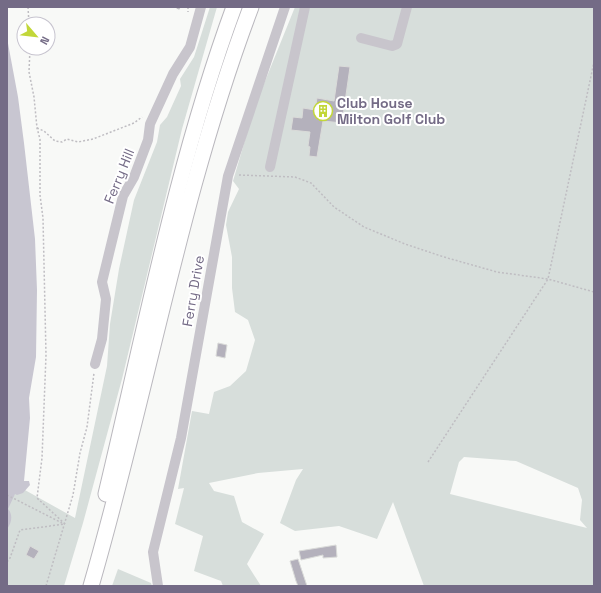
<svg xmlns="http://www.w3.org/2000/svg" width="601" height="593" font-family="'Space Grotesk',sans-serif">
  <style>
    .green { fill: #d7dedb; fill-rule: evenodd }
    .water { fill: #c8c6d1 }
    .building { fill: #b4b1bc; stroke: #dadbd9 }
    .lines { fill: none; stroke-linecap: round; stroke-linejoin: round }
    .highway-casing { stroke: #bab8be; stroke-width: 17 }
    .path { stroke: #bfbdc2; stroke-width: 1.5; stroke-dasharray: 2 2; stroke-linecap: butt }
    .minor { stroke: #c8c5cc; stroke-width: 10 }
    .highway { stroke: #fff; stroke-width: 15 }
    .labels { text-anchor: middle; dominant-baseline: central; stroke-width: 4; stroke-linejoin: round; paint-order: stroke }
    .poi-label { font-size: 14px; font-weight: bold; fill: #746b86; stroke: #fff; text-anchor: start }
    .street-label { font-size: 14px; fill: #746b86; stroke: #fff }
  </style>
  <rect width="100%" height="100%" fill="#f8f9f7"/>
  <g class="green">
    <polygon points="210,7 217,7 182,129 122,379 83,523 64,586 7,586 7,480 75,518 107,366 110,324 119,269 134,200 157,142 160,125 167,117 181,86 180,79 194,57"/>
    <path d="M295,7H594V586H424L393,502L377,539L339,526L295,531L280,523L296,480L303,469L258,473L209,483L214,491L234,496L242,522L264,534L247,564L261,586H223L221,581L194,571L203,536L175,524L184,488L178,489L192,411L209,414L214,392L230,386L246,371L255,340L248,320L235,312L232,288V257L226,225L228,212L239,189L233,181L255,106ZM464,457L516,461L578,488L582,500L580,520L587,528L450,494L459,462Z"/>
    <polygon points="118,569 151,583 152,586 112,586"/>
  </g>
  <path class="water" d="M7,38L18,97L24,143L35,239L37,290L36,357L29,398L30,418L24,481H29L30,485L23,493L17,495L15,494L8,509C13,514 12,523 7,529Z"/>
  <g class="building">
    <polygon points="339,66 350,67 342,123 323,121 317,157 309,156 310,147 308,146 310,132 291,130 293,117 302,118 303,108 315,110 317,98 334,101"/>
    <polygon points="218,343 227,345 225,358 216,356"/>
    <polygon points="336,545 337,557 323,558 323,555 301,560 299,551"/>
    <polygon points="30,546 39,551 34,559 26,555"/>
    <polygon points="298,559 307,586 298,586 296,581 290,561"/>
  </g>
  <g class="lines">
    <g class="highway-casing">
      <g id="highway">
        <path d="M106,494C145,331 176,165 234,7"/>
        <path d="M91,586C147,394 180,195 251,7"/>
      </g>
    </g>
    <g class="path">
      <polyline points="28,7 29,24"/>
      <polyline points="177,7 178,10 180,7"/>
      <polyline points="188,7 188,12"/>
      <polyline points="30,48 29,72 34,97 37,128 40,139 40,195 43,218 46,355 42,458 37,498 65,524"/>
      <polyline points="37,128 44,131 55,141 62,142 67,139 78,142 93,139 134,123 142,117"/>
      <polyline points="239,175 295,177 311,183 334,207 364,227 405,244 444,257 497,272 548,279 594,292"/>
      <polyline points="428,462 548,279 594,62"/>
      <polyline points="7,495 62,523"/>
      <polyline points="7,562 10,558 20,530 65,524"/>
      <polyline points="46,586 73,495 80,453 87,427 94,373"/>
    </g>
    <g class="minor">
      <polyline points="361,38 392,46 397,44 407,7"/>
      <polyline points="270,167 305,7"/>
      <polyline points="95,364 102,339 106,299 102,282 123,196 134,177 148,140 150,124 173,74 190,47 201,7"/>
      <polyline points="158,586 153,552 181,438 228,176 285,7"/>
    </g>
    <use href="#highway" class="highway"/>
  </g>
  <defs>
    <g id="building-ring" transform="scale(1)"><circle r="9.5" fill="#fff" stroke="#c2d739" stroke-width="1.5"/><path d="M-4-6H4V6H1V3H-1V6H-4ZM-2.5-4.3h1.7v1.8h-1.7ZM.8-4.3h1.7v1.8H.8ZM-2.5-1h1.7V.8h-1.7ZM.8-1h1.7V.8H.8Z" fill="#c2d739"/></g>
  </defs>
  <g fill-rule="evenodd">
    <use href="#building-ring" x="323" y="111"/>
  </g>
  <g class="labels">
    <g class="poi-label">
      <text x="337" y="103">Club House<tspan x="337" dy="16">Milton Golf Club</tspan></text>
    </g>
    <g class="street-label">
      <text transform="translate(119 176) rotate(-68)">Ferry Hill</text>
      <text transform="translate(193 291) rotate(-80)">Ferry Drive</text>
    </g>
  </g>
  <rect width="601" height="593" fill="none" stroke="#746b86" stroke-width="16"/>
  <g transform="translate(36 36) rotate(118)"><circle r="19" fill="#ffffff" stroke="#c7c4cf"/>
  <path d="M0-3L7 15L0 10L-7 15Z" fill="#c2d739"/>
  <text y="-6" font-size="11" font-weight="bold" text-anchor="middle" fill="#746b86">N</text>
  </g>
</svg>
